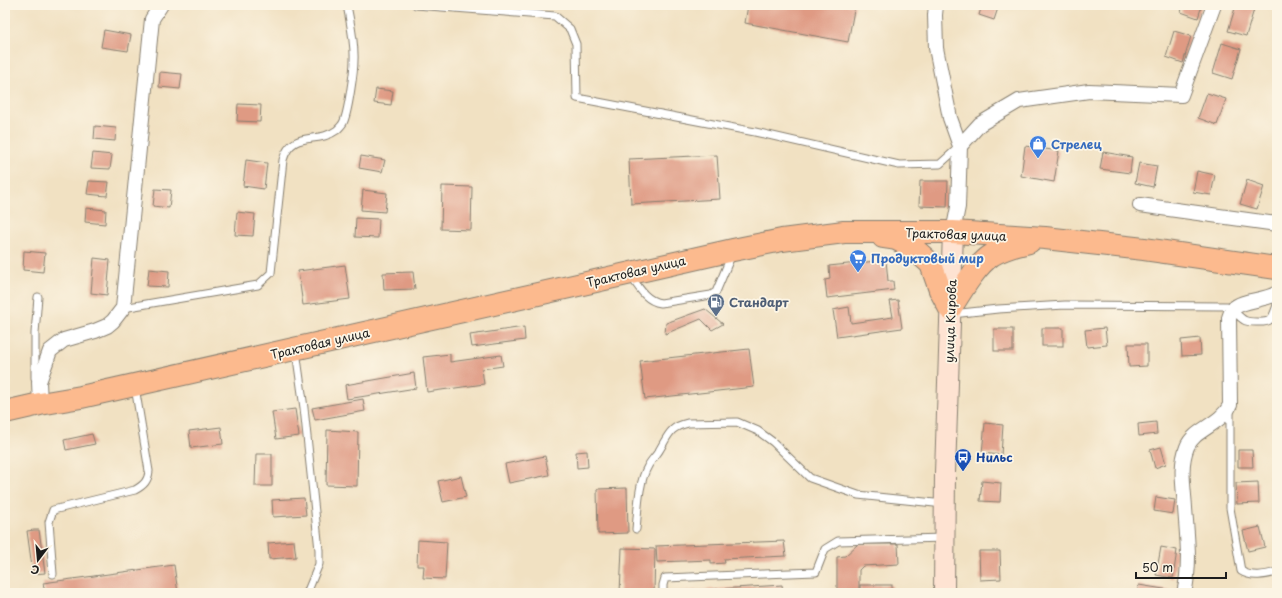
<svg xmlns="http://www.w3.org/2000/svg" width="1282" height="598" font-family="'Playpen Sans',sans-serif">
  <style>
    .building { fill: #df9a83 }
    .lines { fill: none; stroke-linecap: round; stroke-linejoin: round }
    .lane-casing { stroke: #867e6f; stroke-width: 9 }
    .street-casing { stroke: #867e6f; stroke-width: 16 }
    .secondary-casing { stroke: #867e6f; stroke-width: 22 }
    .highway-casing { stroke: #867e6f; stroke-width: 24 }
    .lane { stroke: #fff; stroke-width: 7 }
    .street { stroke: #fff; stroke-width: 14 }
    .secondary { stroke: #fee3d2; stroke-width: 20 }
    .highway { stroke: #fcba8e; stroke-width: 22 }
    .labels { text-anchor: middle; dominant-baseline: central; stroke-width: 3.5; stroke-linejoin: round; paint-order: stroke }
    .shop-label { font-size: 12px; font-weight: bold; fill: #366cbe; stroke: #fcf5e5; text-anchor: start }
    .street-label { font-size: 12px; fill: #1c1c1c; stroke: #fcf5e5 }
    .service-label { font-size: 12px; font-weight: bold; fill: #4e5e75; stroke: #fcf5e5; text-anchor: start }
    .transit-label { font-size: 12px; font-weight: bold; fill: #164399; stroke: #fcf5e5; text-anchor: start }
  </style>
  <rect width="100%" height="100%" fill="#fcf5e5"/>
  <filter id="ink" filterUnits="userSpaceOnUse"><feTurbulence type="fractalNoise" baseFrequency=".025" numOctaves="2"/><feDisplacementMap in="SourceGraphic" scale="8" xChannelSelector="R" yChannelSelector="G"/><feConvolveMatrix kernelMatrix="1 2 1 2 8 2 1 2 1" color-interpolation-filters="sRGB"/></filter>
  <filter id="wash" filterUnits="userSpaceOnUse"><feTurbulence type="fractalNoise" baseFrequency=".012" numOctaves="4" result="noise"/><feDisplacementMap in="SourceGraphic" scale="16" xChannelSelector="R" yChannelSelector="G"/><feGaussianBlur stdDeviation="0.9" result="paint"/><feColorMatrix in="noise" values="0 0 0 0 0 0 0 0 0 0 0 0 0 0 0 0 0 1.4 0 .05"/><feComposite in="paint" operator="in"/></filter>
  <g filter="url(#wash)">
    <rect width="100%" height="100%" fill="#f1e1c2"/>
    <g id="blocks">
      <g class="building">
        <polygon points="748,5 855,5 848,42 745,23"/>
        <polygon points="982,5 999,5 994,20 979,15"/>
        <polygon points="1183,5 1202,5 1198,18 1181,12"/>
        <polygon points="1236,5 1255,6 1246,36 1228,31"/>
        <polygon points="104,30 131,35 128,51 101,47"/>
        <polygon points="1174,31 1191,36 1183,63 1166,57"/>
        <polygon points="1222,43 1241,49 1232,79 1213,73"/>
        <polygon points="160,72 182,74 180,89 159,87"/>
        <polygon points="376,89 393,91 391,105 374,103"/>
        <polygon points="1207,93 1226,99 1217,125 1198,118"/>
        <polygon points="238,104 261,105 260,122 237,121"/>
        <polygon points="95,126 116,128 115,141 94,139"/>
        <polygon points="1025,146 1059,151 1054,182 1021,176"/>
        <polygon points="1103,152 1132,157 1130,173 1100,169"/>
        <polygon points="93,153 112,155 110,169 91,168"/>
        <polygon points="717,155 720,199 631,204 629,159"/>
        <polygon points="361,156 385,160 382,172 359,168"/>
        <polygon points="246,160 267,163 264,189 243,186"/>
        <polygon points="1139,163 1157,166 1153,187 1135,183"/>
        <polygon points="1197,171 1215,175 1211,195 1193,192"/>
        <polygon points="1247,180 1264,186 1257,209 1240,204"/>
        <polygon points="89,181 109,182 107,196 87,194"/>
        <polygon points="920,181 948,181 947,207 919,206"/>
        <polygon points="442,186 472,187 471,230 441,229"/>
        <polygon points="155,189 171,190 169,208 153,206"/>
        <polygon points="363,190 387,193 385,212 361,210"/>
        <polygon points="86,208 106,210 105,224 85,222"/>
        <polygon points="237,212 255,214 253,236 235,235"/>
        <polygon points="356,218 379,219 378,238 355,237"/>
        <polygon points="24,251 45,253 43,272 23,270"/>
        <polygon points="94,258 110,260 107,295 91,293"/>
        <polygon points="886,260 888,281 893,281 894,290 827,298 825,280 830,279 829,266"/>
        <polygon points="345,265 350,299 303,305 298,271"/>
        <polygon points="149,269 169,271 168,287 147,286"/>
        <polygon points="413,272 415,289 384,290 383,273"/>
        <polygon points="898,300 902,328 837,337 833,310 849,307 851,323 893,317 890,301"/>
        <polygon points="705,309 723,324 712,330 701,319 665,334 666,323"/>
        <polygon points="524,327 525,340 472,347 470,335"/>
        <rect x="1042" y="328" width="21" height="18"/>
        <polygon points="1105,328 1107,345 1087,347 1085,330"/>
        <rect x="994" y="329" width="19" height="22"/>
        <polygon points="1200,338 1201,355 1182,356 1181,340"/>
        <polygon points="1128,344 1147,344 1147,366 1129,367"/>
        <polygon points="749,349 754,387 645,399 640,361"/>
        <polygon points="450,354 450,362 501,355 503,366 482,369 484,384 427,392 423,357"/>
        <polygon points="414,373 416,388 347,399 345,385"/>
        <polygon points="363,399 365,411 315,420 312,408"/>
        <polygon points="295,409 299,436 276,439 272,412"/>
        <polygon points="1156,422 1157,434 1139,436 1138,424"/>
        <polygon points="985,423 1003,425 1001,455 982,453"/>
        <polygon points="221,427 223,444 191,448 189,431"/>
        <polygon points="327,430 358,432 357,486 326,485"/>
        <polygon points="92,434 95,444 66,450 64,440"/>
        <polygon points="1161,447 1166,464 1155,468 1150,450"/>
        <polygon points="1238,450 1252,450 1253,467 1238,467"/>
        <polygon points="587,451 588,467 577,468 576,452"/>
        <polygon points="256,454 272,454 272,486 255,486"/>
        <polygon points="545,456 549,475 509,483 505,464"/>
        <polygon points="461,476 466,497 443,502 438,481"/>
        <polygon points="982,481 1001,483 1000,502 980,501"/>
        <polygon points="1258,482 1259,503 1237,504 1236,483"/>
        <polygon points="627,488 628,533 598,534 597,489"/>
        <polygon points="1156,497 1175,500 1173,514 1154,511"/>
        <polygon points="304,498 306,515 273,517 272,500"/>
        <polygon points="1260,527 1265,547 1248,551 1243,531"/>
        <polygon points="34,530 39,530 45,573 33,574 27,531"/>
        <polygon points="418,540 447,542 445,579 423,578 424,566 417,566"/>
        <polygon points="294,541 296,557 269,559 268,543"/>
        <polygon points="784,541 786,556 724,559 725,563 711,564 711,560 657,562 656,546"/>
        <polygon points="858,544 898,544 899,564 863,566 859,570 859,593 837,592 837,557 845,556"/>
        <polygon points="1161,547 1177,550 1173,578 1156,575"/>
        <polygon points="622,548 655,549 654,593 620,593"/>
        <polygon points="979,551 1000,551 1001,579 980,580"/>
        <polygon points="174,565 178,593 45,593 43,583"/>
        <polygon points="782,585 783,593 670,593 670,592"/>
        <rect x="860" y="585" width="32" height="8"/>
        <polygon points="1139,585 1170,590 1169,593 1137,593"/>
      </g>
    </g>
  </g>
  <g filter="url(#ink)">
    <use href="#blocks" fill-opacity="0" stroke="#867e6f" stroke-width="1"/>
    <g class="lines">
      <g class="lane-casing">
        <g id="lane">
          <polyline points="416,5 555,16 570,29 576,44 577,98 755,132 899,165 940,164 960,146"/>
          <path d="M631,276C639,288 646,301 661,303L711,295L716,292L732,254"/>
          <path d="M123,308L258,285L271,273L283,160C292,129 317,145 337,130C339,128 342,125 343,123C348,114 354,71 354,60C355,42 350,22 347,5"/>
          <path d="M952,314L998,309L1065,305L1227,306C1234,309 1237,316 1244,320C1247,322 1252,322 1256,322C1272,323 1272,319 1277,305"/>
          <polyline points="296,351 304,408 319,550 319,564 307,593"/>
          <polyline points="37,380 35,378 35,333 38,297"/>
          <path d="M1230,409V508L1241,571C1252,578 1265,575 1277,572"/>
          <path d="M636,529C638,511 638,483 648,466C651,460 657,455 660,449C669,434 670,427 688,423L737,422L758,431L773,442L810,478L858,495L944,504"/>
          <path d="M53,574L49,522L53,510L135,490C144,485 148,481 149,471L135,387"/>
          <polyline points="663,593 663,585 665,578 816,572 825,549 838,541 944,538"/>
        </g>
      </g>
      <g class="street-casing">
        <g id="street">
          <polyline points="936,5 935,15 936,48 950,118 960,146 958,207 953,232"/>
          <polyline points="960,146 980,124 1019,101 1089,91 1181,95 1214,5"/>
          <polyline points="1140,205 1277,224"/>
          <polyline points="40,404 39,382 50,351 64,340 95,331 107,326 113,321 123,308 152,19 161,5"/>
          <path d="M1184,593C1191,565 1187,536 1185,508C1184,488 1179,467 1187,447C1194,429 1221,425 1230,405L1229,318C1230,315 1231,311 1233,309C1242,299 1266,301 1277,293"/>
        </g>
      </g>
      <g class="secondary-casing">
        <polyline id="secondary" points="944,593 945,473 953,232"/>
      </g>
      <g class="highway-casing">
        <g id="highway">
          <path d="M883,237L896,239L912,247L931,264L940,290L950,309C960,293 976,265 992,255C1004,248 1016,245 1029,242"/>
          <polyline points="5,412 40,404 81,397 733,250 782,240 844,232 953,232 1045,238 1144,249 1277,268"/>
        </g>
      </g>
      <use href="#lane" class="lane"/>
      <use href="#street" class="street"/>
      <use href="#secondary" class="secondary"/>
      <use href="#highway" class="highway"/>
    </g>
  </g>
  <defs>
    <g id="shop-pin" transform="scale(0.9)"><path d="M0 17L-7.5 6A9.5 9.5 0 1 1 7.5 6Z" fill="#3f7fe0" stroke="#fcf5e5"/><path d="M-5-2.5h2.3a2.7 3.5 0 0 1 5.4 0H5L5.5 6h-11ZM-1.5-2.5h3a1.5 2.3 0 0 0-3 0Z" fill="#fff"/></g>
    <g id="supermarket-pin" transform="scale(0.9)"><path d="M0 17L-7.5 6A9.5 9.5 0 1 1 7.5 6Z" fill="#3f7fe0" stroke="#fcf5e5"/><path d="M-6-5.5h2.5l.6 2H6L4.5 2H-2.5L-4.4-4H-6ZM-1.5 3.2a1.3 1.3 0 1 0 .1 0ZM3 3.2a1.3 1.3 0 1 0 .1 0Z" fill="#fff"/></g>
    <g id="fuel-pin" transform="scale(0.9)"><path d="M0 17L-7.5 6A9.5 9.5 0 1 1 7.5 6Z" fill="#5c6f8a" stroke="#fcf5e5"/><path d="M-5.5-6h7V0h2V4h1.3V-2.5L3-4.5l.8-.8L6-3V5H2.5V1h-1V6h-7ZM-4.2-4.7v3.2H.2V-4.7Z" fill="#fff"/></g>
    <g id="bus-pin" transform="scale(0.9)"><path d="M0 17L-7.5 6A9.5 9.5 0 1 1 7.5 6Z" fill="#1a4fb4" stroke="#fcf5e5"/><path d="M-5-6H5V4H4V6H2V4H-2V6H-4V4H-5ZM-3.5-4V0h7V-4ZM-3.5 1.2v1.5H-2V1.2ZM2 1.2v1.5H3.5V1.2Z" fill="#fff"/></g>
  </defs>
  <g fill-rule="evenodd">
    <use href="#shop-pin" x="1038" y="144"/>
    <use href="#supermarket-pin" x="858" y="258"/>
    <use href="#fuel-pin" x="716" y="302"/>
    <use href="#bus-pin" x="963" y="457"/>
  </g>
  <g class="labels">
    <g class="shop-label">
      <text x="1051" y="144">Стрелец</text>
      <text x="871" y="258">Продуктовый мир</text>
    </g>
    <g class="street-label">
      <text transform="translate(956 234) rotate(2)">Трактовая улица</text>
      <text transform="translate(636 271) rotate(-13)">Трактовая улица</text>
      <text transform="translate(950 321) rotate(-88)">улица Кирова</text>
      <text transform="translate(320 343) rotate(-13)">Трактовая улица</text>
    </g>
    <g class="service-label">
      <text x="729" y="302">Стандарт</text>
    </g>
    <g class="transit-label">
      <text x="976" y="457">Нильс</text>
    </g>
  </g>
  <rect width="1282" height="598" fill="none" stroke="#fcf5e5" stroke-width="20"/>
  <g transform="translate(38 560) rotate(196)" stroke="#fcf5e5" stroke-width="3" paint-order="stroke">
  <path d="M0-3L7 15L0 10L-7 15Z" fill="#1c1c1c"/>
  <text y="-6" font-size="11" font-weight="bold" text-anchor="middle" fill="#1c1c1c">С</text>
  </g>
  <path d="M1136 572v6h90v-6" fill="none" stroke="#1c1c1c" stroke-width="2"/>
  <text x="1142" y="572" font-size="12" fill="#1c1c1c" stroke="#fcf5e5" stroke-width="3" paint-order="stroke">50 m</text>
</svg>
